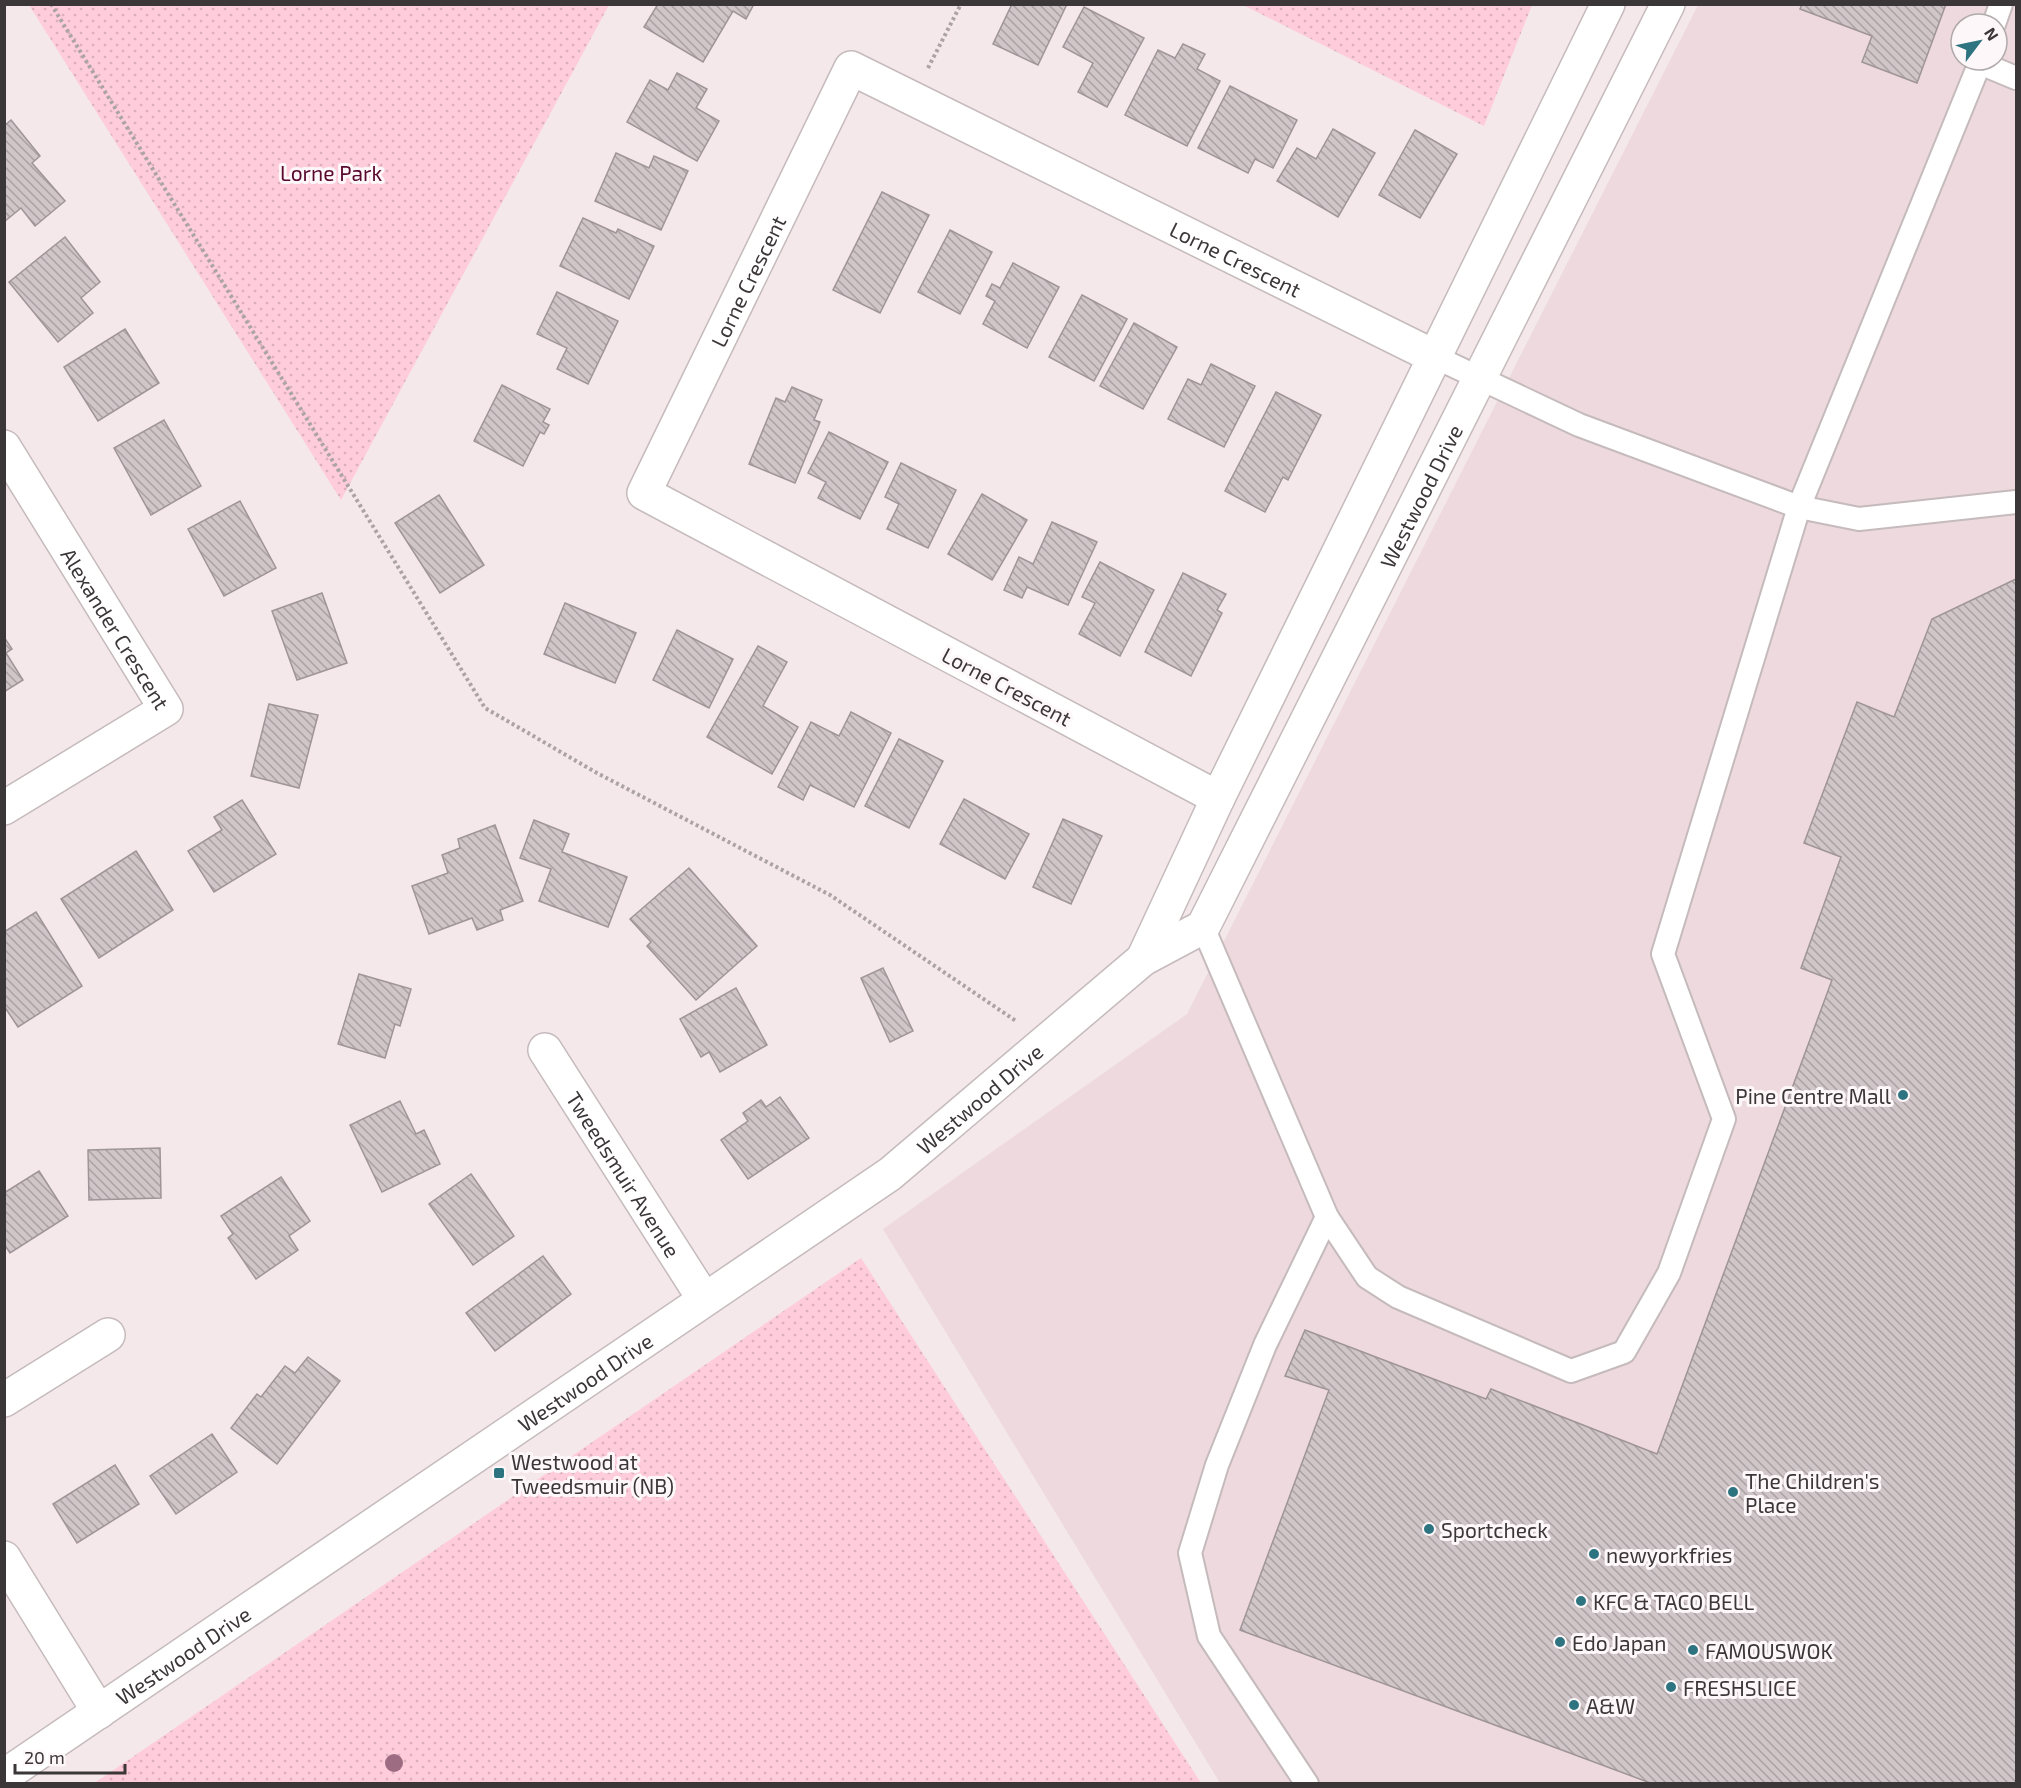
<svg xmlns="http://www.w3.org/2000/svg" width="2021" height="1788" font-family="'Exo 2',sans-serif">
  <style>
    .built { fill: #edd9de; fill-rule: evenodd }
    .green { fill: url(#green-dots) }
    .building { fill: url(#building-back-hatch); stroke: #9f9497; stroke-width: 1.5 }
    .lines { fill: none; stroke-linecap: round; stroke-linejoin: round }
    .lane-casing { stroke: #c5babc; stroke-width: 26 }
    .street-casing { stroke: #c5babc; stroke-width: 36 }
    .secondary-casing { stroke: #c5babc; stroke-width: 36 }
    .path { stroke: #aca3a5; stroke-width: 4; stroke-dasharray: 3 3; stroke-linecap: butt }
    .lane { stroke: #fff; stroke-width: 22 }
    .street { stroke: #fff; stroke-width: 33 }
    .secondary { stroke: #fff; stroke-width: 33 }
    .tree { fill: #9e6c82 }
    .poi-dot { fill: #2d7480; stroke: #fef7f9; stroke-width: 2 }
    .labels { text-anchor: middle; dominant-baseline: central; stroke-width: 6; stroke-linejoin: round; paint-order: stroke }
    .park-label { font-size: 21px; fill: #58062c; stroke: #fef7f9 }
    .street-label { font-size: 21px; fill: #3b3637; stroke: #fef7f9 }
    .poi-label { font-size: 21px; fill: #3b3637; stroke: #fef7f9; text-anchor: start }
  </style>
  <defs>
    <pattern id="green-dots" width="8" height="8" patternUnits="userSpaceOnUse" patternTransform="scale(1.5)"><rect width="8" height="8" fill="#feccda"/><path d="M2 2h.1M6 6h.1" fill="none" stroke="#dbb0bc" stroke-width="1.8" stroke-linecap="round"/></pattern>
    <pattern id="building-back-hatch" width="6" height="6" patternUnits="userSpaceOnUse" patternTransform="scale(1.5)"><rect width="6" height="6" fill="#d0c5c8"/><path d="M-1 5l2 2M0 0l6 6M5-1l2 2" fill="none" stroke="#aaa1a3"/></pattern>
  </defs>
  <rect width="100%" height="100%" fill="#f4e8eb"/>
  <path class="built" d="M1698,5H2016V1783H1220L883,1229L1187,1014ZM1961,24H1997V60H1961Z"/>
  <g class="green">
    <polygon points="29,5 609,5 341,500"/>
    <polygon points="1243,5 1532,5 1484,126"/>
    <polygon points="861,1258 1201,1783 93,1783 99,1780"/>
  </g>
  <g class="building">
    <polygon points="658,4 754,4 746,19 733,11 703,62 644,27"/>
    <polygon points="1012,4 1067,4 1038,65 993,44"/>
    <polygon points="1802,4 1946,4 1917,83 1862,62 1872,36 1800,9"/>
    <polygon points="1084,7 1144,38 1107,107 1078,92 1093,63 1063,47"/>
    <polygon points="1183,44 1205,54 1197,69 1220,81 1187,146 1125,115 1158,50 1175,58"/>
    <polygon points="677,73 707,89 696,108 719,121 697,161 627,122 650,80 668,90"/>
    <polygon points="1230,86 1297,120 1273,168 1255,159 1248,173 1198,148"/>
    <polygon points="11,120 40,156 32,163 65,201 35,226 21,208 4,222 4,126"/>
    <polygon points="1333,129 1375,153 1338,217 1277,181 1297,148 1316,159"/>
    <polygon points="1415,130 1457,154 1420,218 1379,195"/>
    <polygon points="616,153 649,168 654,156 688,171 661,230 595,201"/>
    <polygon points="882,192 929,215 880,313 833,290"/>
    <polygon points="583,218 616,233 618,229 654,246 629,299 560,266"/>
    <polygon points="950,230 992,252 960,314 918,292"/>
    <polygon points="65,237 100,282 81,298 93,313 58,342 9,282"/>
    <polygon points="1013,263 1059,287 1027,348 983,324 995,301 986,296 992,284 1000,288"/>
    <polygon points="557,292 618,321 588,384 557,369 567,348 537,334"/>
    <polygon points="1082,295 1127,319 1094,381 1049,357"/>
    <polygon points="1134,323 1177,347 1143,409 1100,386"/>
    <polygon points="125,329 159,383 98,421 64,367"/>
    <polygon points="1211,364 1255,386 1224,447 1168,419 1188,379 1201,385"/>
    <polygon points="502,385 550,409 543,422 549,425 544,434 540,432 523,466 474,441"/>
    <polygon points="792,387 822,400 814,420 820,422 795,483 749,464 776,398 785,402"/>
    <polygon points="1276,392 1321,415 1288,480 1283,477 1265,512 1225,491"/>
    <polygon points="164,420 201,486 151,515 114,448"/>
    <polygon points="829,432 888,462 860,519 818,498 826,482 808,473"/>
    <polygon points="901,463 956,490 928,548 887,529 899,504 885,497"/>
    <polygon points="982,494 1027,520 992,580 948,554"/>
    <polygon points="439,495 484,565 440,593 395,523"/>
    <polygon points="240,501 276,568 224,596 188,529"/>
    <polygon points="1052,522 1097,542 1068,605 1027,587 1022,598 1004,590 1019,557 1033,564"/>
    <polygon points="1100,562 1154,590 1120,656 1079,634 1095,603 1082,597"/>
    <polygon points="1183,573 1226,594 1217,610 1222,613 1191,676 1145,652"/>
    <polygon points="2016,579 2016,1784 1653,1784 1240,1630 1329,1390 1285,1376 1305,1330 1486,1399 1491,1389 1657,1454 1832,980 1801,968 1841,857 1804,843 1857,702 1894,717 1932,619"/>
    <polygon points="322,593 347,663 297,680 272,611"/>
    <polygon points="565,603 636,633 615,683 544,654"/>
    <polygon points="677,630 733,659 709,708 653,680"/>
    <polygon points="4,637 12,649 6,653 23,680 4,692"/>
    <polygon points="758,646 787,662 763,706 798,727 772,774 707,737"/>
    <polygon points="269,704 318,715 299,788 251,776"/>
    <polygon points="851,712 891,733 854,807 810,785 803,800 778,787 811,722 839,736"/>
    <polygon points="899,739 943,761 909,828 865,806"/>
    <polygon points="964,799 1029,834 1005,879 940,844"/>
    <polygon points="242,800 276,854 214,892 188,851 222,830 214,817"/>
    <polygon points="1063,819 1102,836 1071,904 1033,887"/>
    <polygon points="534,820 569,834 562,852 627,877 608,927 539,901 551,869 520,858"/>
    <polygon points="495,825 523,901 500,910 503,920 477,930 472,918 429,934 412,886 448,873 442,855 460,848 458,839"/>
    <polygon points="136,851 173,910 99,958 61,899"/>
    <polygon points="689,868 757,946 696,1000 647,946 651,942 630,919"/>
    <polygon points="36,912 82,986 18,1027 4,1006 4,932"/>
    <polygon points="883,968 913,1031 890,1042 861,978"/>
    <polygon points="359,974 411,989 400,1026 395,1024 385,1058 338,1044"/>
    <polygon points="736,988 767,1045 720,1072 709,1052 701,1057 680,1019"/>
    <polygon points="780,1097 809,1138 748,1179 721,1140 748,1121 743,1113 761,1100 766,1107"/>
    <polygon points="400,1101 416,1134 424,1130 440,1164 382,1192 350,1125"/>
    <polygon points="160,1148 161,1198 89,1200 88,1150"/>
    <polygon points="39,1171 68,1216 10,1253 4,1244 4,1193"/>
    <polygon points="471,1174 514,1236 473,1265 429,1204"/>
    <polygon points="281,1177 310,1221 289,1236 298,1250 256,1279 228,1238 233,1234 221,1216"/>
    <polygon points="543,1256 571,1294 495,1351 466,1313"/>
    <polygon points="308,1357 340,1381 277,1464 231,1428 257,1394 261,1397 285,1366 295,1373"/>
    <polygon points="212,1434 237,1472 176,1514 150,1476"/>
    <polygon points="115,1465 139,1504 77,1543 53,1504"/>
  </g>
  <g class="lines">
    <g class="lane-casing">
      <g id="lane">
        <polyline points="1994,24 2001,4"/>
        <polyline points="1980,63 2016,78"/>
        <polyline points="1435,357 1579,425 1799,507 1859,519 2016,502"/>
        <polyline points="1203,927 1327,1217"/>
        <polyline points="1307,1784 1209,1636 1190,1553 1217,1465 1265,1345 1327,1217 1367,1277 1398,1297 1571,1371 1624,1352 1669,1273 1724,1119 1663,954 1799,507 1981,60"/>
      </g>
    </g>
    <g class="street-casing">
      <g id="street">
        <path id="s1" d="M4,447L166,709L4,808"/>
        <path id="s2" d="M1218,798L644,493L851,68L1435,357"/>
        <path id="s3" d="M545,1050L704,1299"/>
        <polyline points="4,1400 108,1335"/>
        <polyline points="4,1558 99,1712"/>
      </g>
    </g>
    <g class="secondary-casing">
      <g id="secondary">
        <polyline points="1143,959 1218,798 1608,4"/>
        <path id="s4" d="M4,1776L890,1174L1143,959L1203,927L1668,4"/>
      </g>
    </g>
    <g class="path">
      <polyline points="51,4 485,708 597,773 830,895 1016,1021"/>
      <polyline points="928,68 961,4"/>
    </g>
    <use href="#lane" class="lane"/>
    <use href="#street" class="street"/>
    <use href="#secondary" class="secondary"/>
  </g>
  <circle class="tree" cx="394" cy="1763" r="9"/>
  <g class="poi-dot">
    <circle cx="1903" cy="1095" r="6"/>
    <rect x="493" y="1467" width="12" height="12" rx="3"/>
    <circle cx="1733" cy="1492" r="6"/>
    <circle cx="1429" cy="1529" r="6"/>
    <circle cx="1594" cy="1554" r="6"/>
    <circle cx="1581" cy="1601" r="6"/>
    <circle cx="1560" cy="1642" r="6"/>
    <circle cx="1693" cy="1650" r="6"/>
    <circle cx="1671" cy="1687" r="6"/>
    <circle cx="1574" cy="1705" r="6"/>
  </g>
  <g class="labels">
    <g class="park-label">
      <text x="331" y="172">Lorne Park</text>
    </g>
    <g class="street-label">
      <text stroke="none"><textPath href="#s2" startOffset="1552">Lorne Crescent</textPath></text>
      <text stroke="none"><textPath href="#s2" startOffset="886">Lorne Crescent</textPath></text>
      <text stroke="none"><textPath href="#s4" startOffset="1954">Westwood Drive</textPath></text>
      <text stroke="none"><textPath href="#s1" startOffset="213">Alexander Crescent</textPath></text>
      <text transform="translate(1007 686) rotate(28)">Lorne Crescent</text>
      <text stroke="none"><textPath href="#s4" startOffset="1188">Westwood Drive</textPath></text>
      <text stroke="none"><textPath href="#s3" startOffset="147">Tweedsmuir Avenue</textPath></text>
      <text stroke="none"><textPath href="#s4" startOffset="702">Westwood Drive</textPath></text>
      <text stroke="none"><textPath href="#s4" startOffset="216">Westwood Drive</textPath></text>
    </g>
    <g class="poi-label">
      <text x="1891" y="1095" text-anchor="end">Pine Centre Mall</text>
      <text x="511" y="1461">Westwood at<tspan x="511" dy="24">Tweedsmuir (NB)</tspan></text>
      <text x="1745" y="1480">The Children's<tspan x="1745" dy="24">Place</tspan></text>
      <text x="1441" y="1529">Sportcheck</text>
      <text x="1606" y="1554">newyorkfries</text>
      <text x="1593" y="1601">KFC &amp; TACO BELL</text>
      <text x="1572" y="1642">Edo Japan</text>
      <text x="1705" y="1650">FAMOUSWOK</text>
      <text x="1683" y="1687">FRESHSLICE</text>
      <text x="1586" y="1705">A&amp;W</text>
    </g>
  </g>
  <rect width="2021" height="1788" fill="none" stroke="#3b3637" stroke-width="12"/>
  <g transform="translate(1979 42) rotate(58)"><circle r="28" fill="#fef7f9" stroke="#b0aaab" stroke-width="1.5"/>
  <path d="M0-4.5L10 22L0 15L-10 22Z" fill="#2d7480"/>
  <text y="-9" font-size="16" font-weight="bold" text-anchor="middle" fill="#3b3637">N</text>
  </g>
  <path d="M15 1764v9h110v-9" fill="none" stroke="#3b3637" stroke-width="3"/>
  <text x="24" y="1764" font-size="18" fill="#3b3637" stroke="#fef7f9" stroke-width="4.5" paint-order="stroke">20 m</text>
</svg>
